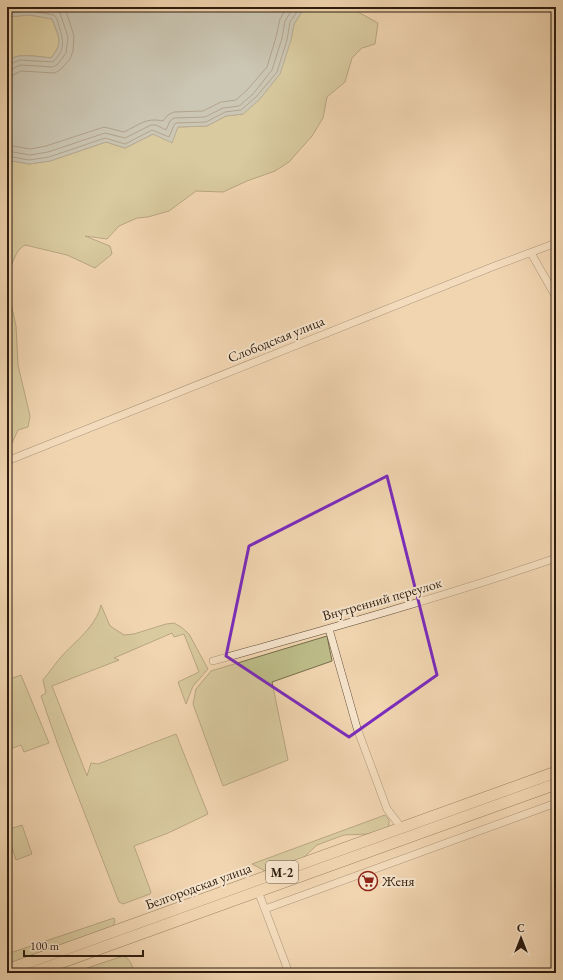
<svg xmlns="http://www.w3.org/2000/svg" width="563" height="980" font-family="'EB Garamond',serif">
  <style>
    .green { fill: #bdbd89; stroke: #766c4c }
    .water { fill: #a1b6b8; stroke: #737874 }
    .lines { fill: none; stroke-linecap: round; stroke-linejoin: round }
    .shore { stroke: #686963; stroke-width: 1 }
    .street-casing { stroke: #5f4a37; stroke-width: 8 }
    .primary-casing { stroke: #2e1c0e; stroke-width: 12 }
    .street { stroke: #f6e4cc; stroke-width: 7 }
    .primary { stroke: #f1d6b1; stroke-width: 11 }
    .marked { fill: none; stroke: #7b2cbf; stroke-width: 3; stroke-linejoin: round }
    .labels { text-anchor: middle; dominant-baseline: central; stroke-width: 4; stroke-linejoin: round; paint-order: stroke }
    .shield { fill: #f6e4cc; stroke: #6a5847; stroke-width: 1 }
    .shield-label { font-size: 13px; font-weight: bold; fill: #2e1c0e }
    .street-label { font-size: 14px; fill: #2e1c0e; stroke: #f6e4cc }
    .poi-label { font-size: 14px; fill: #2e1c0e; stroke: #f6e4cc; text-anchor: start }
  </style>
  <rect width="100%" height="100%" fill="#f1d6b1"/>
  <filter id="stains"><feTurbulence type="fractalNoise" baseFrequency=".005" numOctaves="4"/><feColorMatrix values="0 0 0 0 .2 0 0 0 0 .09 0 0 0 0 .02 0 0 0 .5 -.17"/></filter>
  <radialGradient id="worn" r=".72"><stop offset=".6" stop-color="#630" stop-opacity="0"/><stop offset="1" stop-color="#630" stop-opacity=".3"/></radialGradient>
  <g class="green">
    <path d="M305,7H349L378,23L375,44L362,48L352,58L345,82L327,97L323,118L312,136L289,162L275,171L247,181L223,192L196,191L169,211L148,217L137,218L119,226L107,239L85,236L110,246L112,254L95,268L67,255L25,245C14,251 15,262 7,272V160L29,164L50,161L106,142L125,148L153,134L177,127L207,126L226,116L243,114L291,40L294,24Z"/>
    <path d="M30,15L52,19C58,37 64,42 51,58C43,57 22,54 15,57C12,58 10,60 7,62V17Z"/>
    <polygon points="7,285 16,326 18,365 30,416 28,427 18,430 12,443 7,420"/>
    <path d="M101,605L110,626L124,635L134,634L166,624L174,623L181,627L189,634L208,669L193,686L186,704L178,682L199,672L184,634L174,637L172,633L114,658L119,660L52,686L87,776L91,763L98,764L176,734L208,814L168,833L134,846L151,892L150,894L123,904L119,902L58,745L41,696L46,693L43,680C49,673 54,665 60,658C75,641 96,627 101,605Z"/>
    <polygon points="327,636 332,661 272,682 288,760 223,786 193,704 196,689 211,671"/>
    <polygon points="21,675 49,743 24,752 21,745 7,750 7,680"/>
    <polygon points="385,815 389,820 389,825 387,829 367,834 344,835 317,845 302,859 265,871 252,864"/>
    <polygon points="22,825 32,854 16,860 7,833 7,830"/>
    <polygon points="114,918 115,921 113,926 7,965 7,954"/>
    <path d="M123,956C130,958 132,966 135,973H72Z"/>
  </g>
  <path class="water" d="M7,7H305L294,24L291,40L280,74L259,100L243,114L226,116L207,126L178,127L172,143L153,134L125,148L106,142L50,161L29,164L7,160V62C10,60 12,58 15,57C22,54 43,57 51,58C64,43 59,36 52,19L30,15L7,17Z"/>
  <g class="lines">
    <g class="shore">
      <path d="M7,13L31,11L54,15C57,18 58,22 59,26C64,42 65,50 53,62L20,60L7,65"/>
      <polyline points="7,70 12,69 20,65 53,67 58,64 66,53 68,37 60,13 55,10 42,7"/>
      <polyline points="7,76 13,75 21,71 55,73 61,69 70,59 73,51 74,36 67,14 62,7"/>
      <path d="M7,145L30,149L46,146L104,127L124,132C139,125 146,117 163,121L168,115L174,112L203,111L221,102L236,100L248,89L267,67L276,37L280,19L287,7"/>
      <polyline points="7,151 30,155 48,152 105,133 125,138 151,125 156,125 166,130 170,121 174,118 205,117 223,108 239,106 253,94 272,70 282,38 285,21 294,7"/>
      <polyline points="7,156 29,160 49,157 105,138 125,144 152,130 169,137 174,125 176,123 206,122 225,112 241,110 256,97 277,72 287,40 290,22 300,7"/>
    </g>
    <g class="street-casing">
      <g id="street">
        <polyline points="531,253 556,297"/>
        <polyline points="7,461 492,267 556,243"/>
        <polyline points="329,629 357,728 387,809 401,827"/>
        <path d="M213,661C328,629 443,597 556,558"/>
        <polyline points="258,891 289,973"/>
        <polyline points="265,909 556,803"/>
      </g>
    </g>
    <g class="primary-casing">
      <g id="primary">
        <polyline points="7,970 556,772"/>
        <polyline points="32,973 556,784"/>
      </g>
    </g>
    <use href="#street" class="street"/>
    <use href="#primary" class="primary"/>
  </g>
  <path d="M0 0H563V980H0ZM387,476L437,675L349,737L226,656L249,546Z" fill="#f1d6b1" fill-opacity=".55" fill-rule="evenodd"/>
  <path class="marked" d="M387,476L437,675L349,737L226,656L249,546Z"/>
  <defs>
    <g id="supermarket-ring" transform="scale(1)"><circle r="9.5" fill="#f6e4cc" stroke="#8f2418" stroke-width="1.5"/><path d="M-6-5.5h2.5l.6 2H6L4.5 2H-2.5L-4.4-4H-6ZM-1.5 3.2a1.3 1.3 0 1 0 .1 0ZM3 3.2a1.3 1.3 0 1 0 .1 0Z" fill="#8f2418"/></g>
  </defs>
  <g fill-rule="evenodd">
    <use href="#supermarket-ring" x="368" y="881"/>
  </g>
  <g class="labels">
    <rect class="shield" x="266" y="861" width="32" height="22" rx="3"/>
    <g class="shield-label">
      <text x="282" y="872">М-2</text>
    </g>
    <g class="street-label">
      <text transform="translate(276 339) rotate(-22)">Слободская улица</text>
      <text transform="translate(382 599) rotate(-16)">Внутренний переулок</text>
      <text transform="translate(198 886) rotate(-20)">Белгородская улица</text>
    </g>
    <g class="poi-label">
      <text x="382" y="881">Женя</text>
    </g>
  </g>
  <rect width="563" height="980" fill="none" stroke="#f1d6b1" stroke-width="24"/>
  <rect x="8" y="8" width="547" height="964" fill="none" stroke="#2e1c0e" stroke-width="2"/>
  <rect x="12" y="12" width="539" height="956" fill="none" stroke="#2e1c0e"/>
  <g transform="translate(521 938)" stroke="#f6e4cc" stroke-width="3" paint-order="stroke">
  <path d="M0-3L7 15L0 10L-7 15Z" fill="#2e1c0e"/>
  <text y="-6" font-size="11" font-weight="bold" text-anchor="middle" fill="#2e1c0e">С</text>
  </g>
  <path d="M24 950v6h119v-6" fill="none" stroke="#2e1c0e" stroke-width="2"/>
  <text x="30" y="950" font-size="12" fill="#2e1c0e" stroke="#f6e4cc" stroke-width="3" paint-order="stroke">100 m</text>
  <rect width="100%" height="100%" filter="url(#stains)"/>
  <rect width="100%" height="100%" fill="url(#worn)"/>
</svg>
